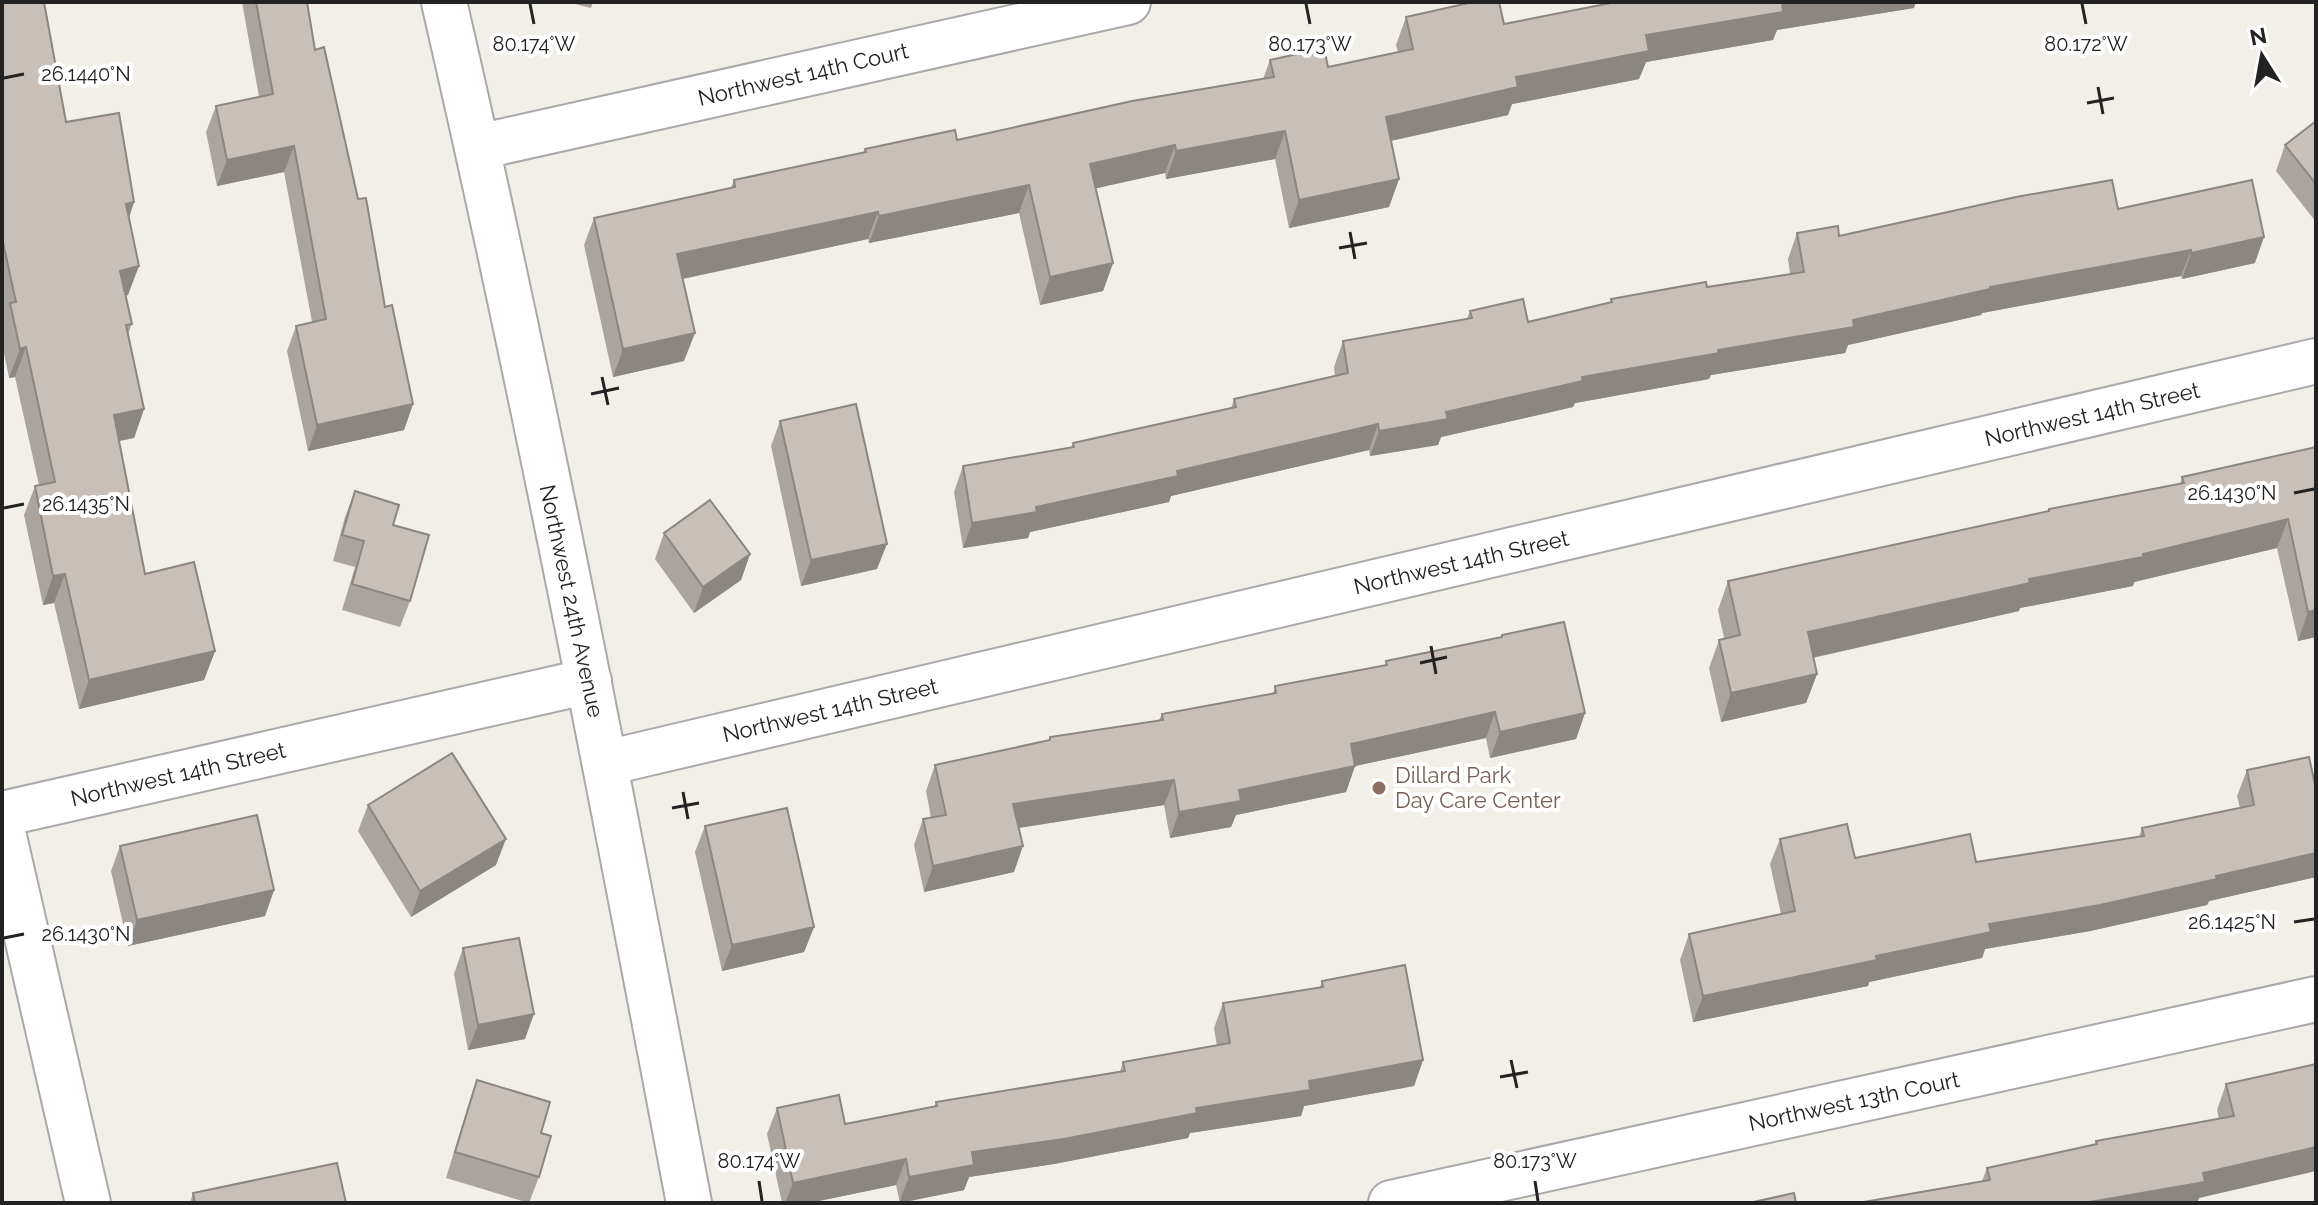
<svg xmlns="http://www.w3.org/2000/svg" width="2318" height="1205" font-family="Raleway,sans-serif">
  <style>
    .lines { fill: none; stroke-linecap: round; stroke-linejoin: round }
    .street-casing { stroke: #a9a9a9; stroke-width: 48 }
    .street { stroke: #fff; stroke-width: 44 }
    .wall { fill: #aba49e }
    .shaded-wall { fill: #8b8681 }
    .building { fill: #c7bfb8; stroke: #8b8681; stroke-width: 2 }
    .ticks { fill: none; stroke: #222; stroke-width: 3 }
    .education-dot { fill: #8d6e63; stroke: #fff; stroke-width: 3 }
    .labels { text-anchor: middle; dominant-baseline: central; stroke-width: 8; stroke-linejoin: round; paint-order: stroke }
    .street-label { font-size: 22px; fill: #222; stroke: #fff }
    .education-label { font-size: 22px; fill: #785e54; stroke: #fff; text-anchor: start }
    .ticks-label { font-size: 20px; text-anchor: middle; fill: #222; stroke: #fff; stroke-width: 8; stroke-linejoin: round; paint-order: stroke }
  </style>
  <rect width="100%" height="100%" fill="#f2efe9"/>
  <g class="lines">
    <g class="street-casing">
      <g id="street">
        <path d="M444,2C536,400 613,802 689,1203"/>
        <polyline points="478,147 1128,2"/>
        <polyline points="606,763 2316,361"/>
        <polyline points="2,814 589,681"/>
        <polyline points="2,828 88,1203"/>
        <polyline points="1391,1203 2316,999"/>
      </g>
    </g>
    <use href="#street" class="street"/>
  </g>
  <g class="wall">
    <polygon points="2,2 66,122 134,202 129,218 128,295 125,296 132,324 128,334 144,409 134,438 119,441 145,574 215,651 204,680 79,709 54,603 43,605 24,515 35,486 39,485 15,377 9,378 2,343 2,326 4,322 2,314"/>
    <polygon points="242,2 307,2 315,50 358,199 385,307 413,404 404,430 308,451 287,351 296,326 312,322 284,172 217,186 206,132 216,106 259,97"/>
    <polygon points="567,2 593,2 591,8"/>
    <polygon points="1914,8 1777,30 1773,40 1646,62 1639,79 1512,104 1508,115 1391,141 1399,179 1389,207 1289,228 1275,159 1166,179 1165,173 1095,188 1113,263 1103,291 1040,305 1019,213 869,243 868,239 683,279 684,361 613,377 584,245 594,218 731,188 734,180 864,152 865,149 957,140 1263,79 1270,60 1328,67 1398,52 1396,45 1406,17 1504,24"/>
    <polygon points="2316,121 2316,222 2276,171 2285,145"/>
    <polygon points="2118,209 2255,263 2182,279 2181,276 1982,313 1981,315 1848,345 1845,353 1711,375 1709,379 1575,403 1573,407 1441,437 1438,445 1370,456 1369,450 1171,496 1169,502 1030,532 1028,538 963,548 954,492 963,466 1071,448 1073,443 1231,408 1234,399 1335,376 1334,367 1343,341 1467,319 1470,311 1528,322 1610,302 1611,299 1707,287 1790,274 1788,259 1797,233 1839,236"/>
    <polygon points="780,421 877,569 801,586 771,446"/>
    <polygon points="2316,447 2316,637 2298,641 2277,548 2134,582 2133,586 2020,608 2019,611 1813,658 1817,674 1806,703 1721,722 1709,668 1719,640 1724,638 1718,610 1728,581 2048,511 2049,509 2180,484 2182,477"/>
    <polygon points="355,491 393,525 410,601 400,627 342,610 355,567 333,561 345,517"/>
    <polygon points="664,533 750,554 741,580 694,613 655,559"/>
    <polygon points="1502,635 1585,713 1576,739 1490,758 1486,738 1355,766 1346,792 1236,815 1231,827 1170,838 1164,805 1019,828 1014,872 924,892 914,845 923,819 931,818 926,791 935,765 1049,740 1050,737 1159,720 1162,714 1273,694 1275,686 1385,665 1386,661 1501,637"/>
    <polygon points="2247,770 2316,789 2316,877 2209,901 2207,905 2090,931 1985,949 1982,958 1869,982 1868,986 1693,1022 1680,960 1689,934 1781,914 1770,864 1780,839 1855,858 1976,862 2139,837 2142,828 2240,808 2237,796"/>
    <polygon points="368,805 496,865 411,917 358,831"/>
    <polygon points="705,826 814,927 804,952 722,971 695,852"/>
    <polygon points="120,846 274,890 265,916 128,946 111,871"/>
    <polygon points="463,948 525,1039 468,1050 454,974"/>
    <polygon points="1322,981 1423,1060 1414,1086 1304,1106 1301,1116 1190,1133 1188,1138 1054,1164 969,1177 964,1190 900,1203 896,1185 809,1203 782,1203 767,1134 777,1108 845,1124 934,1107 936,1102 1120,1071 1123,1062 1217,1046 1214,1028 1223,1003 1320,987"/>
    <polygon points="2316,1064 2199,1198 2197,1203 1858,1203 1982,1181 1987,1168 2095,1144 2096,1141 2219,1119 2217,1110 2226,1084"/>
    <polygon points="477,1080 541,1133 539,1177 529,1203 446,1178 468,1106"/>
    <polygon points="193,1193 346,1203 190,1203"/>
  </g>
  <g class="shaded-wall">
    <polygon points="1788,2 1916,2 1914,8 1777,30 1773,40 1646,62 1639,79 1512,104 1508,115 1376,144 1386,117 1646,35"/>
    <polygon points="1285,131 1275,159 1166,179 1176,151"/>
    <polygon points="1175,145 1165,173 1080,192 1090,164"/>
    <polygon points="294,146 284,172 217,186 227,160"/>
    <polygon points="1399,179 1389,207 1289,228 1299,200"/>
    <polygon points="1029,185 1019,213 869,243 879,216"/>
    <polygon points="134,202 124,232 126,204"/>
    <polygon points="878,212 868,239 667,282 677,254"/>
    <polygon points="2264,237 2255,263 2182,279 2191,253"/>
    <polygon points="2191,250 2181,276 1982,313 1981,315 1848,345 1845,353 1711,375 1709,379 1575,403 1573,407 1441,437 1438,445 1370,456 1379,431 1582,377 1718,350 1853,320 1990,287"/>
    <polygon points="1113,263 1103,291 1040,305 1050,277"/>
    <polygon points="139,266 128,295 109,300 120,271"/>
    <polygon points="695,333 684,361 613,377 623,349"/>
    <polygon points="26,347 15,377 9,378 20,349"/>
    <polygon points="413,404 404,430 308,451 317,425"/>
    <polygon points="144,409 134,438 103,444 114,415"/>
    <polygon points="1378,424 1369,450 1171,496 1169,502 1030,532 1028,538 963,548 972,523 1177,471"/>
    <polygon points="2288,519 2277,548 2134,582 2133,586 2020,608 2019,611 1797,661 1808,632"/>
    <polygon points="887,544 877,569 801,586 811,560"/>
    <polygon points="750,554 741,580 694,613 703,587"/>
    <polygon points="65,574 54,603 43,605 53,576"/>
    <polygon points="2316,610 2316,637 2298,641 2308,612"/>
    <polygon points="215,651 204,680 79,709 89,680"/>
    <polygon points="1817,674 1806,703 1721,722 1731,693"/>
    <polygon points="1495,712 1486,738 1355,766 1346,792 1236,815 1231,827 1170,838 1179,812 1239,790 1351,744"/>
    <polygon points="1585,713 1576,739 1490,758 1500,732"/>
    <polygon points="1174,780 1164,805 1004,830 1013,804"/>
    <polygon points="506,839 496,865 411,917 420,891"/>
    <polygon points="1023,846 1014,872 924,892 933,866"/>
    <polygon points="2316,853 2316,877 2209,901 2207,905 2090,931 1985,949 1982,958 1869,982 1868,986 1693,1022 1703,996 1876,956 1989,924"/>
    <polygon points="274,890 265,916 128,946 137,920"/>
    <polygon points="814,927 804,952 722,971 732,945"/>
    <polygon points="534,1014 525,1039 468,1050 478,1025"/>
    <polygon points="1423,1060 1414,1086 1304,1106 1301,1116 1190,1133 1188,1138 1054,1164 969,1177 964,1190 899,1203 909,1177 972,1152 1196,1108 1309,1081"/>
    <polygon points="2316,1147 2316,1171 2199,1198 2197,1203 2084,1203 2203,1173"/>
    <polygon points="906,1159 896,1185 809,1203 785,1203 793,1183"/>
  </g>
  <g class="building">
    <polygon points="2,2 44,2 66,122 119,113 134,202 126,204 139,266 120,271 132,324 126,325 144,409 114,415 145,574 194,562 215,651 89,680 65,574 53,576 35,486 55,482 26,347 20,349 10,303 16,302 2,238"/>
    <polygon points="256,2 307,2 315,50 324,47 358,199 366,198 385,307 392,305 413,404 317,425 296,326 326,319 294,146 227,160 216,106 273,94"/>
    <polygon points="1473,2 1499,2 1504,24 1616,2 1788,2 1782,3 1783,12 1646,35 1649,51 1516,77 1518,87 1386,117 1399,179 1299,200 1285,131 1176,151 1175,145 1090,164 1113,263 1050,277 1029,185 879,216 878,212 677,254 695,333 623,349 594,218 735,187 734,180 866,152 865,149 955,130 957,140 1132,101 1274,77 1270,60 1324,48 1328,67 1413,49 1406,17"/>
    <polygon points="2316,121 2316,184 2285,145"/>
    <polygon points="2112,180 2118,209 2252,180 2264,237 2191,253 2191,250 1990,287 1990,289 1853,320 1854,327 1718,350 1719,353 1582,377 1583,381 1446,412 1448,419 1379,431 1378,424 1177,471 1178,476 1036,507 1037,512 972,523 963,466 1074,447 1073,443 1236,407 1234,399 1348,373 1343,341 1472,318 1470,311 1523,299 1528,322 1612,302 1611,299 1706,282 1707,287 1804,272 1797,233 1838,226 1839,236 2016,197"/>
    <polygon points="856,404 887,544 811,560 780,421"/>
    <polygon points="2316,447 2316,610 2308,612 2288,519 2143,554 2143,557 2029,579 2030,583 1808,632 1817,674 1731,693 1719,640 1740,635 1728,581 2049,511 2049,509 2184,483 2182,477"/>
    <polygon points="355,491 399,505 393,525 429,535 410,601 352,584 364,541 342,535"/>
    <polygon points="710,500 750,554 703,587 664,533"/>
    <polygon points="1564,622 1585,713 1500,732 1495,712 1351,744 1355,766 1239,790 1241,801 1179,812 1174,780 1013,804 1023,846 933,866 923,819 946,815 935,765 1050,740 1050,737 1163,720 1162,714 1276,693 1275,686 1387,665 1386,661 1502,637 1502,635"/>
    <polygon points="452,753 506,839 420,891 368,805"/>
    <polygon points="2309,757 2316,789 2316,853 2216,876 2217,879 2100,905 1989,924 1991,932 1876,956 1877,960 1703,996 1689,934 1795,911 1780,839 1847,824 1855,858 1970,834 1976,862 2144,836 2142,828 2254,805 2247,770"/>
    <polygon points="787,808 814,927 732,945 705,826"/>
    <polygon points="257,815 274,890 137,920 120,846"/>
    <polygon points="519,938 534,1014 478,1025 463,948"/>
    <polygon points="1405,965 1423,1060 1309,1081 1310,1090 1196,1108 1197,1113 1064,1139 972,1152 974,1165 909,1177 906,1159 793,1183 777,1108 839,1095 845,1124 937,1106 936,1102 1125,1071 1123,1062 1230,1043 1223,1003 1323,987 1322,981"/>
    <polygon points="2316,1064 2316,1147 2203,1173 2205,1182 2084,1203 1858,1203 1990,1180 1987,1168 2097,1144 2096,1141 2234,1116 2226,1084"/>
    <polygon points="477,1080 550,1102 541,1133 551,1136 539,1177 455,1152"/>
    <polygon points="337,1163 346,1203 195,1203 193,1193"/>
    <polygon points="1794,1193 1796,1203 1749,1203"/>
  </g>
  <path class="ticks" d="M530,4L534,24M1306,4L1310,24M2082,4L2086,24M4,78L24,74M2098,87L2103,114M2087,103L2114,98M1350,232L1355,259M1339,248L1367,243M602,377L608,405M591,394L619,388M2294,493L2314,489M4,508L24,504M1431,646L1436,674M1420,663L1447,657M683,792L688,819M672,808L699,803M2294,922L2314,919M4,938L24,934M1511,1060L1517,1088M1500,1077L1528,1072M759,1181L762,1201M1535,1181L1538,1201"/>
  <circle class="education-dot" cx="1379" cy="788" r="8"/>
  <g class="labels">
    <g class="street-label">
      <text transform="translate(803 74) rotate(-13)">Northwest 14th Court</text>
      <text transform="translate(2092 414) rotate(-13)">Northwest 14th Street</text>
      <text transform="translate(1461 562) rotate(-13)">Northwest 14th Street</text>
      <text transform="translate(572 601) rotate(78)">Northwest 24th Avenue</text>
      <text transform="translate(830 710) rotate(-13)">Northwest 14th Street</text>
      <text transform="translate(178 774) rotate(-13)">Northwest 14th Street</text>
      <text transform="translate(1854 1101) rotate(-12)">Northwest 13th Court</text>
    </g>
    <g class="education-label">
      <text x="1395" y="775">Dillard Park<tspan x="1395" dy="25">Day Care Center</tspan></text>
    </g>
  </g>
  <g class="ticks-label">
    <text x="534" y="51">80.174°W</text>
    <text x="1310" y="51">80.173°W</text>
    <text x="2086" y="51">80.172°W</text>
    <text x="86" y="81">26.1440°N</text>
    <text x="2232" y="500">26.1430°N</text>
    <text x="86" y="511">26.1435°N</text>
    <text x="2232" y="929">26.1425°N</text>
    <text x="86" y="941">26.1430°N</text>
    <text x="759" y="1168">80.174°W</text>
    <text x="1535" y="1168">80.173°W</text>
  </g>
  <rect width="2318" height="1205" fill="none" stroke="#222222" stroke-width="8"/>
  <g transform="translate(2262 56) rotate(349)" stroke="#ffffff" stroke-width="6" paint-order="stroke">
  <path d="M0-6L14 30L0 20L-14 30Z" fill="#222222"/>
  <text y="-12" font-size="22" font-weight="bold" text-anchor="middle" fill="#222222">N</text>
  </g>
</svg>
